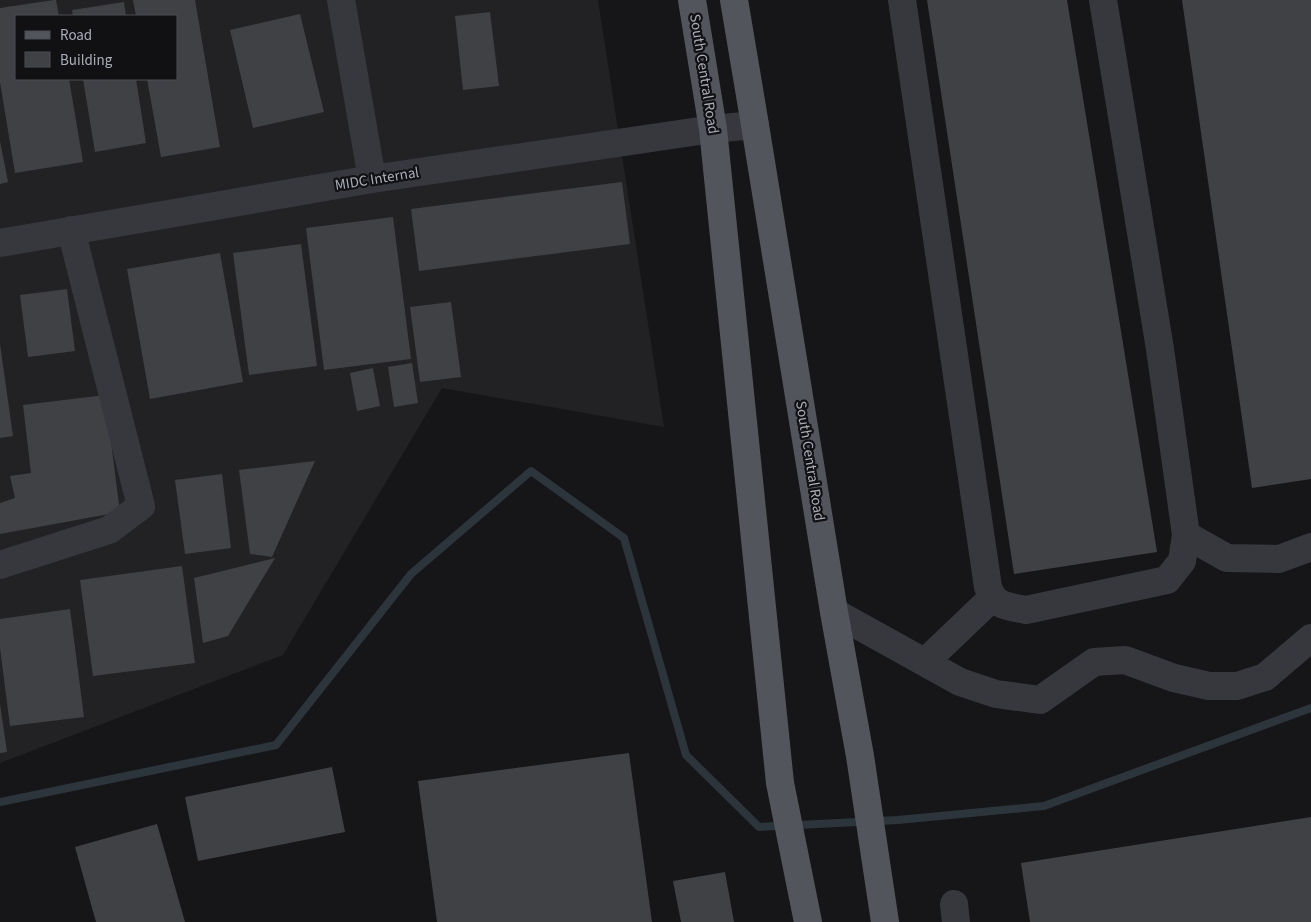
<svg xmlns="http://www.w3.org/2000/svg" width="1311" height="922" font-family="'Source Sans 3',sans-serif">
  <style>
    .built { fill: #222225; fill-rule: evenodd }
    .lines { fill: none; stroke-linecap: round; stroke-linejoin: round }
    .stream { stroke: #2c353c; stroke-width: 8 }
    .building { fill: #404145 }
    .minor { stroke: #37383d; stroke-width: 28 }
    .major { stroke: #53555c; stroke-width: 28 }
    .labels { text-anchor: middle; dominant-baseline: central; stroke-width: 4.5; stroke-linejoin: round; paint-order: stroke }
    .street-label { font-size: 15px; fill: #a8adb8; stroke: #111113 }
  </style>
  <rect width="100%" height="100%" fill="#161618"/>
  <path class="built" d="M0,0H598L664,427L442,388L283,655L0,763ZM16,16H176V79H16Z"/>
  <g class="lines">
    <polyline class="stream" points="0,802 276,745 411,574 531,471 624,538 686,755 759,827 898,820 1044,806 1311,708"/>
  </g>
  <g class="building">
    <polygon points="54,0 56,0 59,16 16,16 16,79 69,79 83,162 15,173 0,82 0,8"/>
    <polygon points="133,0 195,0 220,147 161,157 147,79 176,79 176,16 136,16"/>
    <polygon points="927,0 1067,0 1157,552 1014,574"/>
    <polygon points="1182,0 1311,0 1311,479 1252,488"/>
    <polygon points="124,2 126,16 73,16 72,10"/>
    <polygon points="490,12 499,86 463,90 455,16"/>
    <polygon points="300,14 324,112 253,128 230,30"/>
    <polygon points="83,79 136,79 146,143 95,152"/>
    <polygon points="0,141 8,182 0,184"/>
    <polygon points="622,182 630,244 419,271 411,209"/>
    <polygon points="393,217 411,359 324,370 306,228"/>
    <polygon points="301,244 317,366 249,375 233,253"/>
    <polygon points="220,253 243,382 150,399 127,269"/>
    <polygon points="67,289 75,351 28,357 20,295"/>
    <polygon points="451,302 461,377 420,382 410,307"/>
    <polygon points="0,344 13,436 0,438"/>
    <polygon points="412,363 418,403 394,407 388,367"/>
    <polygon points="373,368 380,406 357,411 350,373"/>
    <polygon points="105,395 120,512 0,534 0,503 15,498 10,476 31,473 23,405"/>
    <polygon points="315,461 272,557 250,554 239,470"/>
    <polygon points="222,474 231,548 185,554 175,480"/>
    <polygon points="275,558 228,636 203,643 194,578"/>
    <polygon points="182,566 195,663 93,676 80,580"/>
    <polygon points="70,609 84,717 10,726 0,648 0,619"/>
    <polygon points="0,704 7,752 0,753"/>
    <polygon points="629,753 652,922 437,922 418,781"/>
    <polygon points="332,767 345,832 198,861 185,797"/>
    <polygon points="1311,817 1311,922 1030,922 1021,863"/>
    <polygon points="157,824 185,922 96,922 75,847"/>
    <polygon points="725,872 734,922 681,922 673,881"/>
  </g>
  <g class="lines">
    <g class="minor">
      <polyline points="341,0 372,179"/>
      <path d="M902,0L988,587C995,607 1007,606 1026,610L1167,580L1182,561L1186,535L1160,349L1103,0"/>
      <polyline points="0,243 372,179 713,129 755,125"/>
      <polyline points="1186,535 1227,558 1279,559 1311,547"/>
      <polyline points="0,565 109,530 141,506 71,230"/>
      <polyline points="834,612 960,682 996,694 1040,700 1094,662 1125,660 1174,678 1209,686 1237,686 1265,677 1311,638"/>
      <polyline points="925,662 992,598"/>
      <polyline points="954,904 956,922"/>
    </g>
    <g class="major">
      <polyline points="692,0 713,129 780,783 808,922"/>
      <polyline points="734,0 755,125 834,612 860,756 885,922"/>
    </g>
  </g>
  <g class="labels">
    <g class="street-label">
      <text transform="translate(704 74) rotate(81)">South Central Road</text>
      <text transform="translate(377 179) rotate(-9)">MIDC Internal</text>
      <text transform="translate(810 461) rotate(81)">South Central Road</text>
    </g>
  </g>
  <rect x="15" y="15" width="162" height="65" fill="#111113" stroke="#4d4f55"/>
  <rect x="25" y="31" width="25" height="8" fill="#53555c" stroke="#4d4f55"/>
  <text x="60" y="40" font-size="15" fill="#a8adb8">Road</text>
  <rect x="25" y="52" width="25" height="15" fill="#404145" stroke="#4d4f55"/>
  <text x="60" y="65" font-size="15" fill="#a8adb8">Building</text>
</svg>
